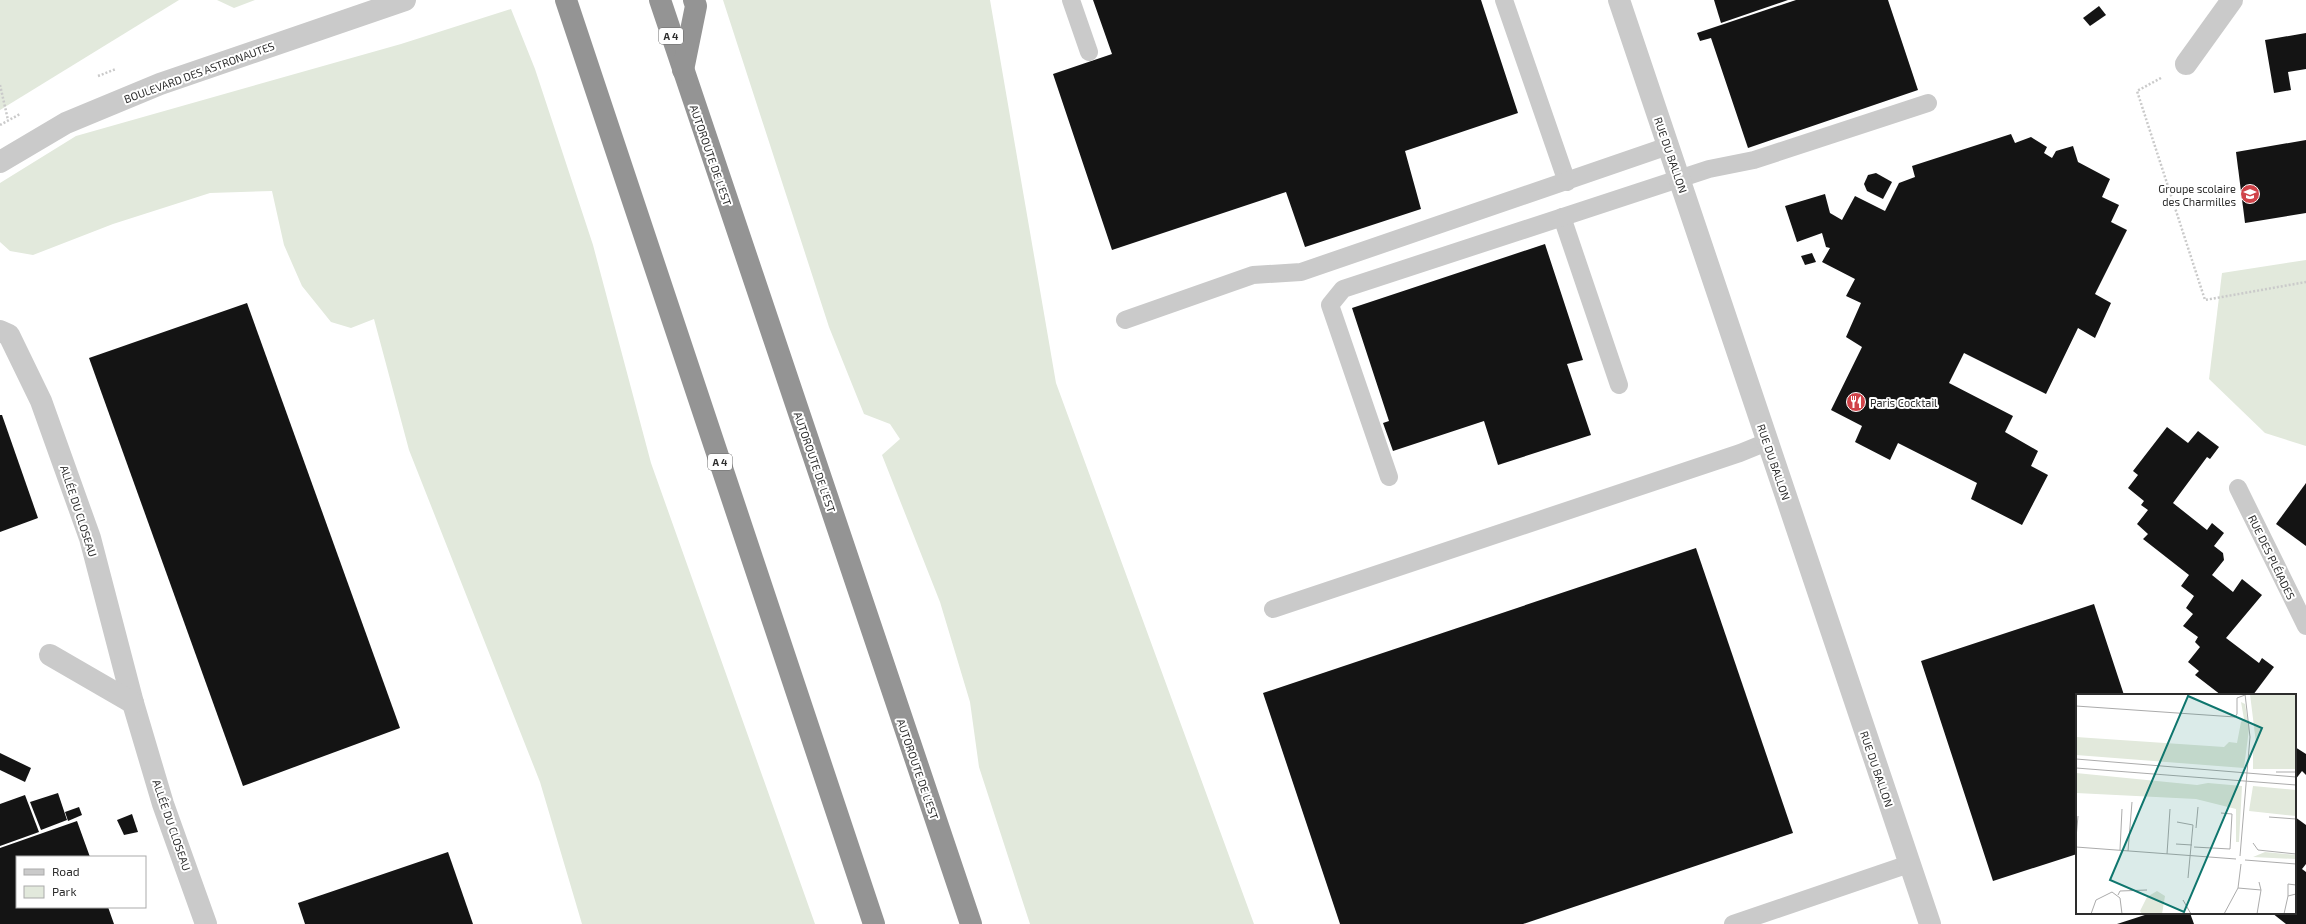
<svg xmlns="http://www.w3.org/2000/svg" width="2306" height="924" font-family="'Exo 2',sans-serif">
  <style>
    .green { fill: #e2e9dc }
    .building { fill: #141414 }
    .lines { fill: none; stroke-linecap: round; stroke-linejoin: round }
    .path { stroke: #cacaca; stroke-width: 2.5; stroke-dasharray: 2 2; stroke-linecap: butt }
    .lane { stroke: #cacaca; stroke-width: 18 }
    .street { stroke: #cacaca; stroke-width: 22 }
    .highway { stroke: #949494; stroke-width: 22 }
    .labels { text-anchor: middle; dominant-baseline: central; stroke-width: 4; stroke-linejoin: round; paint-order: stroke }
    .shield { fill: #fff; stroke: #6c6c6c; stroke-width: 1 }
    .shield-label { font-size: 10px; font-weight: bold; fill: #2d2d2d }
    .street-label { font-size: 11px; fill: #2d2d2d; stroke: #fff }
    .poi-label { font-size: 11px; fill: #2d2d2d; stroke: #fff; text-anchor: end }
    .inset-road { fill: none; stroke: #ababab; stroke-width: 1 }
    .view { fill: #0f766e; fill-opacity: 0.15; stroke: #0f766e; stroke-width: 2 }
    .inset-edge { fill: none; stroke: #2d2d2d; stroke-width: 2 }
  </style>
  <rect width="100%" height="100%" fill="#fff"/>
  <g class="green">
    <polygon points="0,0 179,0 0,110"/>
    <polygon points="217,0 255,0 234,8"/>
    <polygon points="723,0 990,0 1056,383 1254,924 1030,924 979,767 970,702 940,602 882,455 900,439 890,424 864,414 829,327"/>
    <polygon points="511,9 535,69 593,245 651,463 815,924 582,924 540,782 409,450 374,319 351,328 331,322 302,286 284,245 272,191 210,193 113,224 33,255 10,251 0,242 0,183 76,136 401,44"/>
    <polygon points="2306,260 2306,446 2265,433 2209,379 2222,273"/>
  </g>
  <g class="building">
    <polygon points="1093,0 1481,0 1518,113 1405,151 1421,209 1305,247 1286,192 1112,250 1053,74 1112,54"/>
    <polygon points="1714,0 1788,0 1721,23"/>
    <polygon points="1796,0 1888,0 1918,90 1748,148 1711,38 1700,41 1697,33"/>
    <polygon points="2099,6 2106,15 2090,26 2083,18"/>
    <polygon points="2306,33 2306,69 2288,72 2291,90 2274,93 2265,40"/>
    <polygon points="2011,134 2015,143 2031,137 2047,147 2044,153 2052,158 2056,151 2073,146 2078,162 2110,179 2102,197 2119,205 2111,222 2127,230 2095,294 2111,303 2095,338 2078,328 2046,394 1964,353 1949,383 2013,416 2005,432 2038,451 2031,466 2048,475 2022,525 1971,499 1977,483 1898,443 1890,460 1855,442 1862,426 1831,410 1862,347 1846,337 1861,303 1846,296 1855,279 1822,262 1830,248 1826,247 1822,233 1797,242 1785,206 1825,194 1830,213 1842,220 1855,196 1885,211 1899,183 1915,177 1912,166"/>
    <polygon points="2306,140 2306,213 2245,223 2236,152"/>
    <polygon points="1876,173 1892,182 1883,199 1867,191 1864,184 1868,175"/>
    <polygon points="1545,244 1583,360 1567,364 1591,435 1498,465 1484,421 1393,451 1383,423 1389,421 1352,308"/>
    <polygon points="1812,253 1816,262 1805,265 1801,256"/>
    <polygon points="247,303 400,728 243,786 89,358"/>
    <polygon points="0,415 2,415 38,518 0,532"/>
    <polygon points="2167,427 2188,443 2198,431 2219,447 2210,459 2207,457 2173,503 2207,530 2212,523 2224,533 2214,546 2223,553 2224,560 2212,575 2233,592 2242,579 2262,595 2226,638 2259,663 2262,658 2274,667 2253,695 2221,695 2195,675 2199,671 2188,662 2200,647 2195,642 2198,637 2183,626 2193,614 2186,608 2194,596 2181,586 2189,575 2143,539 2148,534 2137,524 2148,510 2141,505 2144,501 2128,488 2138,475 2133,471"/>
    <polygon points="2306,483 2306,546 2276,524"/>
    <polygon points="1696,548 1793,833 1523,924 1340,924 1263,693"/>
    <polygon points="2094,604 2124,695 2077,695 2077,854 1993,881 1921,661"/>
    <polygon points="2295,747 2306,754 2306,775 2302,771 2295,780"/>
    <polygon points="0,753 31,768 25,782 0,770"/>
    <polygon points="58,793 67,820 41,830 30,802"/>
    <polygon points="25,795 39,832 0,846 0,804"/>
    <polygon points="79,807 82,815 68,821 65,812"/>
    <polygon points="132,814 138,832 124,835 117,820"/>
    <polygon points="2295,817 2306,825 2306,864 2302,869 2306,872 2306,924 2286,924 2272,913 2295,913"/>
    <polygon points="77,821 90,857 17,857 17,907 108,907 114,924 0,924 0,848"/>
    <polygon points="448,852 473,924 305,924 298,903"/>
    <polygon points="2151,913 2190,913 2194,924 2117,924"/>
  </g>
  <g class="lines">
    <g class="path">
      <polyline points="98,76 116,69"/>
      <polyline points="2161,78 2137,91 2205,300 2306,282"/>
      <polyline points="0,85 8,120"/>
      <polyline points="0,125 20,114"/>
    </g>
    <g class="lane">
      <polyline points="1071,0 1089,52"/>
      <polyline points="1504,0 1567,182"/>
      <polyline points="1562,217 1619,385"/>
      <polyline points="1125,320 1253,275 1301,272 1668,146"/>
      <polyline points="1389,477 1330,305 1343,289 1709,169 1754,160 1928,103"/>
      <polyline points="2238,488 2306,626"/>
      <polyline points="1273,609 1740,453 1767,442"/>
      <polyline points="1733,924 1909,864"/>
    </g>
    <g class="street">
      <polyline points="1619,0 1930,924"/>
      <polyline points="2186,64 2232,0"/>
      <polyline points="0,162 66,123 160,84 405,0"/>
      <polyline points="0,331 9,335 41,401 90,538 133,703 163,804 206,924"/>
      <polyline points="50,655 133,703"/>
    </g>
    <g class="highway">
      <polyline points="566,0 874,924"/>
      <polyline points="660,0 971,924"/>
      <polyline points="683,70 696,6 694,0"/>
    </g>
  </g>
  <defs>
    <g id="school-disc" transform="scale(1)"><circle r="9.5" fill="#d04349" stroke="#fff"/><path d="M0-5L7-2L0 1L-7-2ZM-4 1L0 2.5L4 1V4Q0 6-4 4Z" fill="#fff"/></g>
    <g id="restaurant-disc" transform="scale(1)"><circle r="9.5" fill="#d04349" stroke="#fff"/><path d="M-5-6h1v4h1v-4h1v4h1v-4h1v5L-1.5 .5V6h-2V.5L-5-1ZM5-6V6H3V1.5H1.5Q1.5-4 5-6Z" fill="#fff"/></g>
  </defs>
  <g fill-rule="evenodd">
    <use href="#school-disc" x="2250" y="194"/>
    <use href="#restaurant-disc" x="1856" y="402"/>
  </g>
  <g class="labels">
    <g class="shield">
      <rect x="659" y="28" width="24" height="16" rx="3"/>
      <rect x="708" y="454" width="24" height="16" rx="3"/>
    </g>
    <g class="shield-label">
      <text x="671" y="36">A 4</text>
      <text x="720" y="462">A 4</text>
    </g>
    <g class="street-label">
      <text transform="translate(199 72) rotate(-20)">BOULEVARD DES ASTRONAUTES</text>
      <text transform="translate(711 155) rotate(71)">AUTOROUTE DE L’EST</text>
      <text transform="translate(1671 155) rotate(71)">RUE DU BALLON</text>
      <text transform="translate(815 462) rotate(71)">AUTOROUTE DE L’EST</text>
      <text transform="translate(1774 462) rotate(71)">RUE DU BALLON</text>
      <text transform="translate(79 511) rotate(72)">ALLÉE DU CLOSEAU</text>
      <text transform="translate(2272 557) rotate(64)">RUE DES PLÉIADES</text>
      <text transform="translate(918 769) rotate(71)">AUTOROUTE DE L’EST</text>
      <text transform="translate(1877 769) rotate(71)">RUE DU BALLON</text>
      <text transform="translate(172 825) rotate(71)">ALLÉE DU CLOSEAU</text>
    </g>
    <g class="poi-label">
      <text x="2236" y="188">Groupe scolaire<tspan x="2236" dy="13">des Charmilles</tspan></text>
      <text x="1870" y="402" text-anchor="start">Paris Cocktail</text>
    </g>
  </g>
  <g transform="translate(2076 694)">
    <rect width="220" height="220" fill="#fff"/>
    <path d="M174,0H220V75H177V52L180,49ZM165,8L169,10L173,35L168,74L0,61V43L148,53L153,48L161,49L165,28L168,25ZM0,79L121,91L132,89L166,92L163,148H160V115L120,105L0,99ZM177,92L220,96V122L173,117ZM189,158L220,161V165L177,163ZM81,197L89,202L86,220H66L64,217L71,203Z" fill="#e2e9dc"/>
    <path class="inset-road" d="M0,12L159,23L161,20V4L169,1M0,65L220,83M0,74L220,91M200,78H220M193,123L220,125M101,128L117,131L112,184M120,134L122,113M0,144L2,122M177,149L182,156L220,160M100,150L116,151M0,153L160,165M118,153L154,155L156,120L145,119M44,156L46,115M52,157L56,108M91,160L94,115M164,162L174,43L169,0M169,166L220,170M162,194L185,196M42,201L44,197L71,196M212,202V190L220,191M107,206L115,220M15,220L20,206L36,198L44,204L46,220M148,220L162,194L165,170M181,220L185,196L183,188M208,220L212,202L220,200"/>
    <path class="view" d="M112,2L186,34L108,218L34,186Z"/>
    <rect width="220" height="220" class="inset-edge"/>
  </g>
  <rect x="16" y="856" width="130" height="52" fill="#ffffff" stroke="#ababab"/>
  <rect x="24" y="869" width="20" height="6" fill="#cacaca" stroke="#ababab"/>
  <text x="52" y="876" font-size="12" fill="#2d2d2d">Road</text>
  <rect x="24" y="886" width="20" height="12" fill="#e2e9dc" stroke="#ababab"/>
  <text x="52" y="896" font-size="12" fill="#2d2d2d">Park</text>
</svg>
